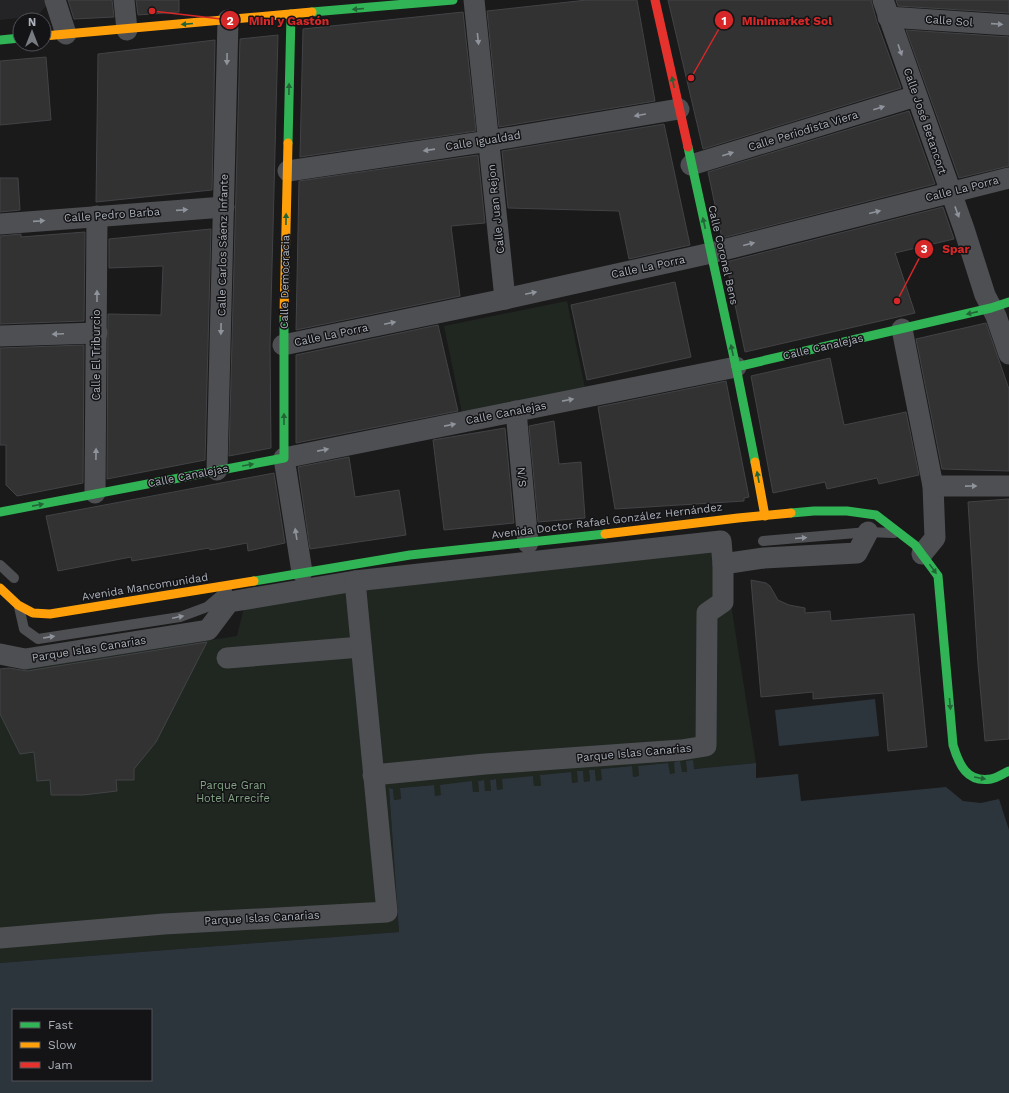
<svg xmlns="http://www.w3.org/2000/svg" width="1009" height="1093" font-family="'Work Sans',sans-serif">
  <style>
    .built { fill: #242426 }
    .green { fill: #202721 }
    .water { fill: #2d353c; fill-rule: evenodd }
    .building { fill: #323232; stroke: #424346 }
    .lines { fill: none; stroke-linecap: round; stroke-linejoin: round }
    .lane { stroke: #4e4f53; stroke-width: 10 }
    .street { stroke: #4e4f53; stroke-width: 21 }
    .fast { stroke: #30b455; stroke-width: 9 }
    .slow { stroke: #ff9f0a; stroke-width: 9 }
    .jam { stroke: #e5322d; stroke-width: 9 }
    .oneway { fill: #226436 }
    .oneway2 { fill: #8f939b }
    .labels { text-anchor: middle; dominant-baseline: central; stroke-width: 3; stroke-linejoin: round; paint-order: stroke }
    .street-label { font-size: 11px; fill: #abb0ba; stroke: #141416 }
    .park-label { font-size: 11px; fill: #83a485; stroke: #141416 }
    .leader { fill: none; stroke: #d62828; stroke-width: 1.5 }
    .callout-dot { fill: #d62828; stroke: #141416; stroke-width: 1.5 }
    .mark-label { font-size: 12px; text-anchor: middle; font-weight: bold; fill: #fff }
    .callout-label { font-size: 12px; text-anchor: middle; font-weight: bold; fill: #d62828; stroke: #141416; stroke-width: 3; stroke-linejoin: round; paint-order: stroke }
  </style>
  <rect width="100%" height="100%" fill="#1a1a1a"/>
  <polygon class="built" points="0,0 45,0 47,5 37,16 0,20"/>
  <g class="green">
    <polygon points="567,301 585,388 462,413 444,326"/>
    <polygon points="721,541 756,763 694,769 686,761 687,772 681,772 675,762 675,773 669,774 668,763 638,766 639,776 633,777 631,766 602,769 602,780 596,781 595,770 589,771 590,781 584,782 583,771 578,782 571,783 570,772 540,775 541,786 534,786 533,776 503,789 497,790 496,779 490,780 491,791 485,791 482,780 478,781 479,792 473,792 472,781 441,795 435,796 433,785 400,788 401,799 394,800 393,789 389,788 399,932 0,963 0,673 237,636 245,603"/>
  </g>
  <g class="water">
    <polygon points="875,699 879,736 779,746 775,710"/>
    <path d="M693,760L694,769L756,763V778L798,774L801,801L946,787L963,801L981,803L999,799L1009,830V1093H0V963L399,932L389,788L393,789L394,800L401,799L400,788L434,785L435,796L441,795L440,785L472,781L473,792H479L478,781L484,780L485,791H491L490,780L496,779L497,790L503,789L502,779L533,776L534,786H541L540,775L571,772L572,783L578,782L577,771H583L584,782L590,781L589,770H595L596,781L602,780L601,769L632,766L633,777L639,776L638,766L668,763L670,774L675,773L674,762L680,761L682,772H687L686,761ZM13,1010H151V1080H13Z"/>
  </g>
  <g class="building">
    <polygon points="68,0 112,0 114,17 74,19"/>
    <polygon points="136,0 179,0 179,12 138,15"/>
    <polygon points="587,0 637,0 655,101 499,127 487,11"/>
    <polygon points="668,0 871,0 877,22 901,88 703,149"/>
    <polygon points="896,0 1009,0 1009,13 898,6"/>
    <polygon points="463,12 476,131 300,157 303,29"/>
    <polygon points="906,30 1009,37 1009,166 959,178"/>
    <polygon points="278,35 270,345 271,448 229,456 240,39"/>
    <polygon points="215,40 212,190 96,202 98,54"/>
    <polygon points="46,57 51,120 0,125 0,61"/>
    <polygon points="909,111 935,184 722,238 708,172"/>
    <polygon points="664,124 690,245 629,259 619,211 508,208 502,151"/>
    <polygon points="478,155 485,223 451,226 460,296 296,330 299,181"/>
    <polygon points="0,178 18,178 20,210 0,212"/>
    <polygon points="943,207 954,239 895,253 915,313 745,352 726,262"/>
    <polygon points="211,229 205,460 107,479 108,314 161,315 163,266 109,268 109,239"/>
    <polygon points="85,232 84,321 0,324 0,236 21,234 21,237"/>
    <polygon points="675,282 691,357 587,380 571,305"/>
    <polygon points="986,323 1009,389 1009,471 942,469 916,339"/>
    <polygon points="438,325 458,411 296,443 296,355"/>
    <polygon points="84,345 83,483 17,496 6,485 6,445 0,445 0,348"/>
    <polygon points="830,358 844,425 906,412 919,475 879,484 877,478 827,489 825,482 773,493 751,376"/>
    <polygon points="726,381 749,497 744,498 744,501 615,509 598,407"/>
    <polygon points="554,421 559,464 581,462 585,518 538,522 529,426"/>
    <polygon points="505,428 514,523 444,530 433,440"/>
    <polygon points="349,457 355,497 399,490 406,535 310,549 298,467"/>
    <polygon points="274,473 285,543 248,551 247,543 210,550 209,548 132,561 131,557 58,571 46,516"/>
    <polygon points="1009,499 1009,739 985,741 978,664 968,502"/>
    <polygon points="751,580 766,583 770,586 778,600 789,605 805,608 805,613 830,611 831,621 914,614 927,747 888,751 883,693 813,699 813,692 761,697"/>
    <polygon points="207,642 156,742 134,769 134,780 116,780 117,791 83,795 51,795 50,780 37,781 34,752 20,754 0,714 0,669 9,668 27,671"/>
  </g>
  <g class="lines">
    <g class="lane">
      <polyline points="763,541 868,532 894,533"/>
      <polyline points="0,565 14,578"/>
      <polyline points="19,607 24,629 38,639 180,617 207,607 227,590"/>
    </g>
    <g class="street">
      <polyline points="55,0 66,34"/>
      <polyline points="124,0 127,30"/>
      <polyline points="474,0 505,299"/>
      <polyline points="883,0 964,229 985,295 996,316 1009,354"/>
      <polyline points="888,17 1009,25"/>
      <polyline points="691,165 916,96"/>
      <polyline points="288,171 489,141 679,109"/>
      <polyline points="0,224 224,207"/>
      <polyline points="902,329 933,486 935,538 922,554"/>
      <polyline points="0,336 97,333"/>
      <polyline points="283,345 505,299 711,253 1009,178"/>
      <polyline points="516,411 528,543"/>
      <polyline points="217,470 228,20"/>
      <polyline points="933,486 1009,486"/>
      <polyline points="95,493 97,216"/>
      <polyline points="302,572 284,458 736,367"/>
      <polyline points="0,654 25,659 208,630 229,602 355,581 721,541 723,564"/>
      <polyline points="227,658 361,647"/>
      <polyline points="373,775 485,764 681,750 706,746 707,613 723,602 723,564 764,558 857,553 868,532"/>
      <polyline points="0,938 164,924 387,912 355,581"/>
    </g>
    <g class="fast">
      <polyline points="312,12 453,0"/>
      <polyline points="0,40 20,38"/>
      <polyline points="288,143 291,14"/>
      <polyline points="688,147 736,367 755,462"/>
      <polyline points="736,367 991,308 1009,302"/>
      <polyline points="0,512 284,458 284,314"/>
      <path d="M791,513L814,511H847L876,515L915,545L938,576L953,745C959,765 967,783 991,779C997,778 1004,773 1009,771"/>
      <polyline points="254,581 410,555 605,534"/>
    </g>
    <g class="slow">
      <polyline points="44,36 312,12"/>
      <polyline points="284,314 288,143"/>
      <polyline points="755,462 765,516"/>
      <polyline points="605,534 738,518 791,513"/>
      <polyline points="0,588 18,605 33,613 50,614 254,581"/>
    </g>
    <polyline class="jam" points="655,0 688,147"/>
  </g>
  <defs><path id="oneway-solid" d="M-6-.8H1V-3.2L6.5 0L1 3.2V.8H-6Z"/></defs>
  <g class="oneway">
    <use href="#oneway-solid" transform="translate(358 9) rotate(175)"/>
    <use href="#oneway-solid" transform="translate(187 24) rotate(175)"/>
    <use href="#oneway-solid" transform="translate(673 82) rotate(-102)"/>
    <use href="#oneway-solid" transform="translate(289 89) rotate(-89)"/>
    <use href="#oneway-solid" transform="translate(286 219) rotate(-89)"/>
    <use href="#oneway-solid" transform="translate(704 223) rotate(-103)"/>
    <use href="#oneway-solid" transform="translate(972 313) rotate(167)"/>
    <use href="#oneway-solid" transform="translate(732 350) rotate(-102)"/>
    <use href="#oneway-solid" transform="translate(284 419) rotate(-90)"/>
    <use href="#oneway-solid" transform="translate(248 465) rotate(-10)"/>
    <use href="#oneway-solid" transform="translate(758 477) rotate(-101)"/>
    <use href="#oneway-solid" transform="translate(38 505) rotate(-11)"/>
    <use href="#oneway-solid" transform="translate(933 569) rotate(54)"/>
    <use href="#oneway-solid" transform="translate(950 704) rotate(85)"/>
    <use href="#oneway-solid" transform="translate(980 778) rotate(10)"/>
  </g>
  <g class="oneway2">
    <use href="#oneway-solid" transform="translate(997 24) rotate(4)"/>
    <use href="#oneway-solid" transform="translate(478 39) rotate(84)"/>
    <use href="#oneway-solid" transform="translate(900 50) rotate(71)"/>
    <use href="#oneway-solid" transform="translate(227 59) rotate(91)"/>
    <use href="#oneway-solid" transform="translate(879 108) rotate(-17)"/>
    <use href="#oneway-solid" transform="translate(640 115) rotate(170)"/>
    <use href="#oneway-solid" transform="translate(429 150) rotate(172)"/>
    <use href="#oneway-solid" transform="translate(728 154) rotate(-17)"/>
    <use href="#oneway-solid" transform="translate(182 210) rotate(-4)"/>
    <use href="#oneway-solid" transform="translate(875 212) rotate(-14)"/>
    <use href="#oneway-solid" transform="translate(957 212) rotate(70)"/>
    <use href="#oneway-solid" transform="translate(39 221) rotate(-4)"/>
    <use href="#oneway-solid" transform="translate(749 244) rotate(-14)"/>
    <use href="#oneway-solid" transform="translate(531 293) rotate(-12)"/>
    <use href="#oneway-solid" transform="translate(97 296) rotate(-90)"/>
    <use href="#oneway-solid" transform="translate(390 323) rotate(-12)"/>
    <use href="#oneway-solid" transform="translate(221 329) rotate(91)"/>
    <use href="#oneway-solid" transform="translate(58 334) rotate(178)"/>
    <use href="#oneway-solid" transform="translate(568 400) rotate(-11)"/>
    <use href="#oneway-solid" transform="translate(450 425) rotate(-11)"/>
    <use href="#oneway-solid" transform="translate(323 450) rotate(-11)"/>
    <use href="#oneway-solid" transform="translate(96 454) rotate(-89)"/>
    <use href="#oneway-solid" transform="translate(971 486) rotate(-1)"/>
    <use href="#oneway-solid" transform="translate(296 534) rotate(-99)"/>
    <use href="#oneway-solid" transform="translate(801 538) rotate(-5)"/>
    <use href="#oneway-solid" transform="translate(178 617) rotate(-12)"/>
    <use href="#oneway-solid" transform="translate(49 637) rotate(-9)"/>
  </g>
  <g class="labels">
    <g class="street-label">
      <text transform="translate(949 21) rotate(4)">Calle Sol</text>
      <text transform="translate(925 121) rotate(71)">Calle José Betancort</text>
      <text transform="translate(803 131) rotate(-17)">Calle Periodista Viera</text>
      <text transform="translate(483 141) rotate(-9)">Calle Igualdad</text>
      <text transform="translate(962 189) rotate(-14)">Calle La Porra</text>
      <text transform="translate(496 209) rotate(-96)">Calle Juan Rejon</text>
      <text transform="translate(112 215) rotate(-4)">Calle Pedro Barba</text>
      <text transform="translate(223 245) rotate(-89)">Calle Carlos Sáenz Infante</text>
      <text transform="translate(723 255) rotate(77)">Calle Coronel Bens</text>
      <text transform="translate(648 267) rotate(-12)">Calle La Porra</text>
      <text transform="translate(285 282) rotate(-89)">Calle Democracia</text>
      <text transform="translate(331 335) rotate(-12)">Calle La Porra</text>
      <text transform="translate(823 347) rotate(-13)">Calle Canalejas</text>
      <text transform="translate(96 355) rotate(-90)">Calle El Triburcio</text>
      <text transform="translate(506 413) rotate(-11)">Calle Canalejas</text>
      <text transform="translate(188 476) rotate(-11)">Calle Canalejas</text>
      <text transform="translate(522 477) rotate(-95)">S/N</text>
      <text transform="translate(607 521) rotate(-7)">Avenida Doctor Rafael González Hernández</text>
      <text transform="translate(145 587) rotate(-9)">Avenida Mancomunidad</text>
      <text transform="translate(89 649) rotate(-9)">Parque Islas Canarias</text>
      <text transform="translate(634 753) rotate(-5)">Parque Islas Canarias</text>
      <text transform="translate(262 918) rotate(-3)">Parque Islas Canarias</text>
    </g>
    <g class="park-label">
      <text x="233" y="785">Parque Gran<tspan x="233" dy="13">Hotel Arrecife</tspan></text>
    </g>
  </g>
  <path class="leader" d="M691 78L724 20M152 11L230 20M897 301L924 249"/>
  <g class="callout-dot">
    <circle cx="691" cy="78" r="4"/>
    <circle cx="152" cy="11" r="4"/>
    <circle cx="897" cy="301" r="4"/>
    <circle cx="724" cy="20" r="10"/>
    <circle cx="230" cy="20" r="10"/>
    <circle cx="924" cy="249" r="10"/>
  </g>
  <g class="mark-label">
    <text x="724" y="25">1</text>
    <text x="230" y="25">2</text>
    <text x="924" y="253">3</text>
  </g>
  <g class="callout-label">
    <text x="787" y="25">Minimarket Sol</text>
    <text x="289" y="25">Mini y Gastón</text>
    <text x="956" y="253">Spar</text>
  </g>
  <rect x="12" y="1009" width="140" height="72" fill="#141416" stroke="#505258"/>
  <rect x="20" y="1022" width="20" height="6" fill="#30b455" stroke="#505258"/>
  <text x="48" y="1029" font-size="12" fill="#abb0ba">Fast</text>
  <rect x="20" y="1042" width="20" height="6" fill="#ff9f0a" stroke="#505258"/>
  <text x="48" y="1049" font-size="12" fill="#abb0ba">Slow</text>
  <rect x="20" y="1062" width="20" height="6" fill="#e5322d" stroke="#505258"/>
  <text x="48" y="1069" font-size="12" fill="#abb0ba">Jam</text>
  <g transform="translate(32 32)"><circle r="19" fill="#141416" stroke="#505258"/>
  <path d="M0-3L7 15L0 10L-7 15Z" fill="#787c82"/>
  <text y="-6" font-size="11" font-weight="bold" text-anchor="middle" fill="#abb0ba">N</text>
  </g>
</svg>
